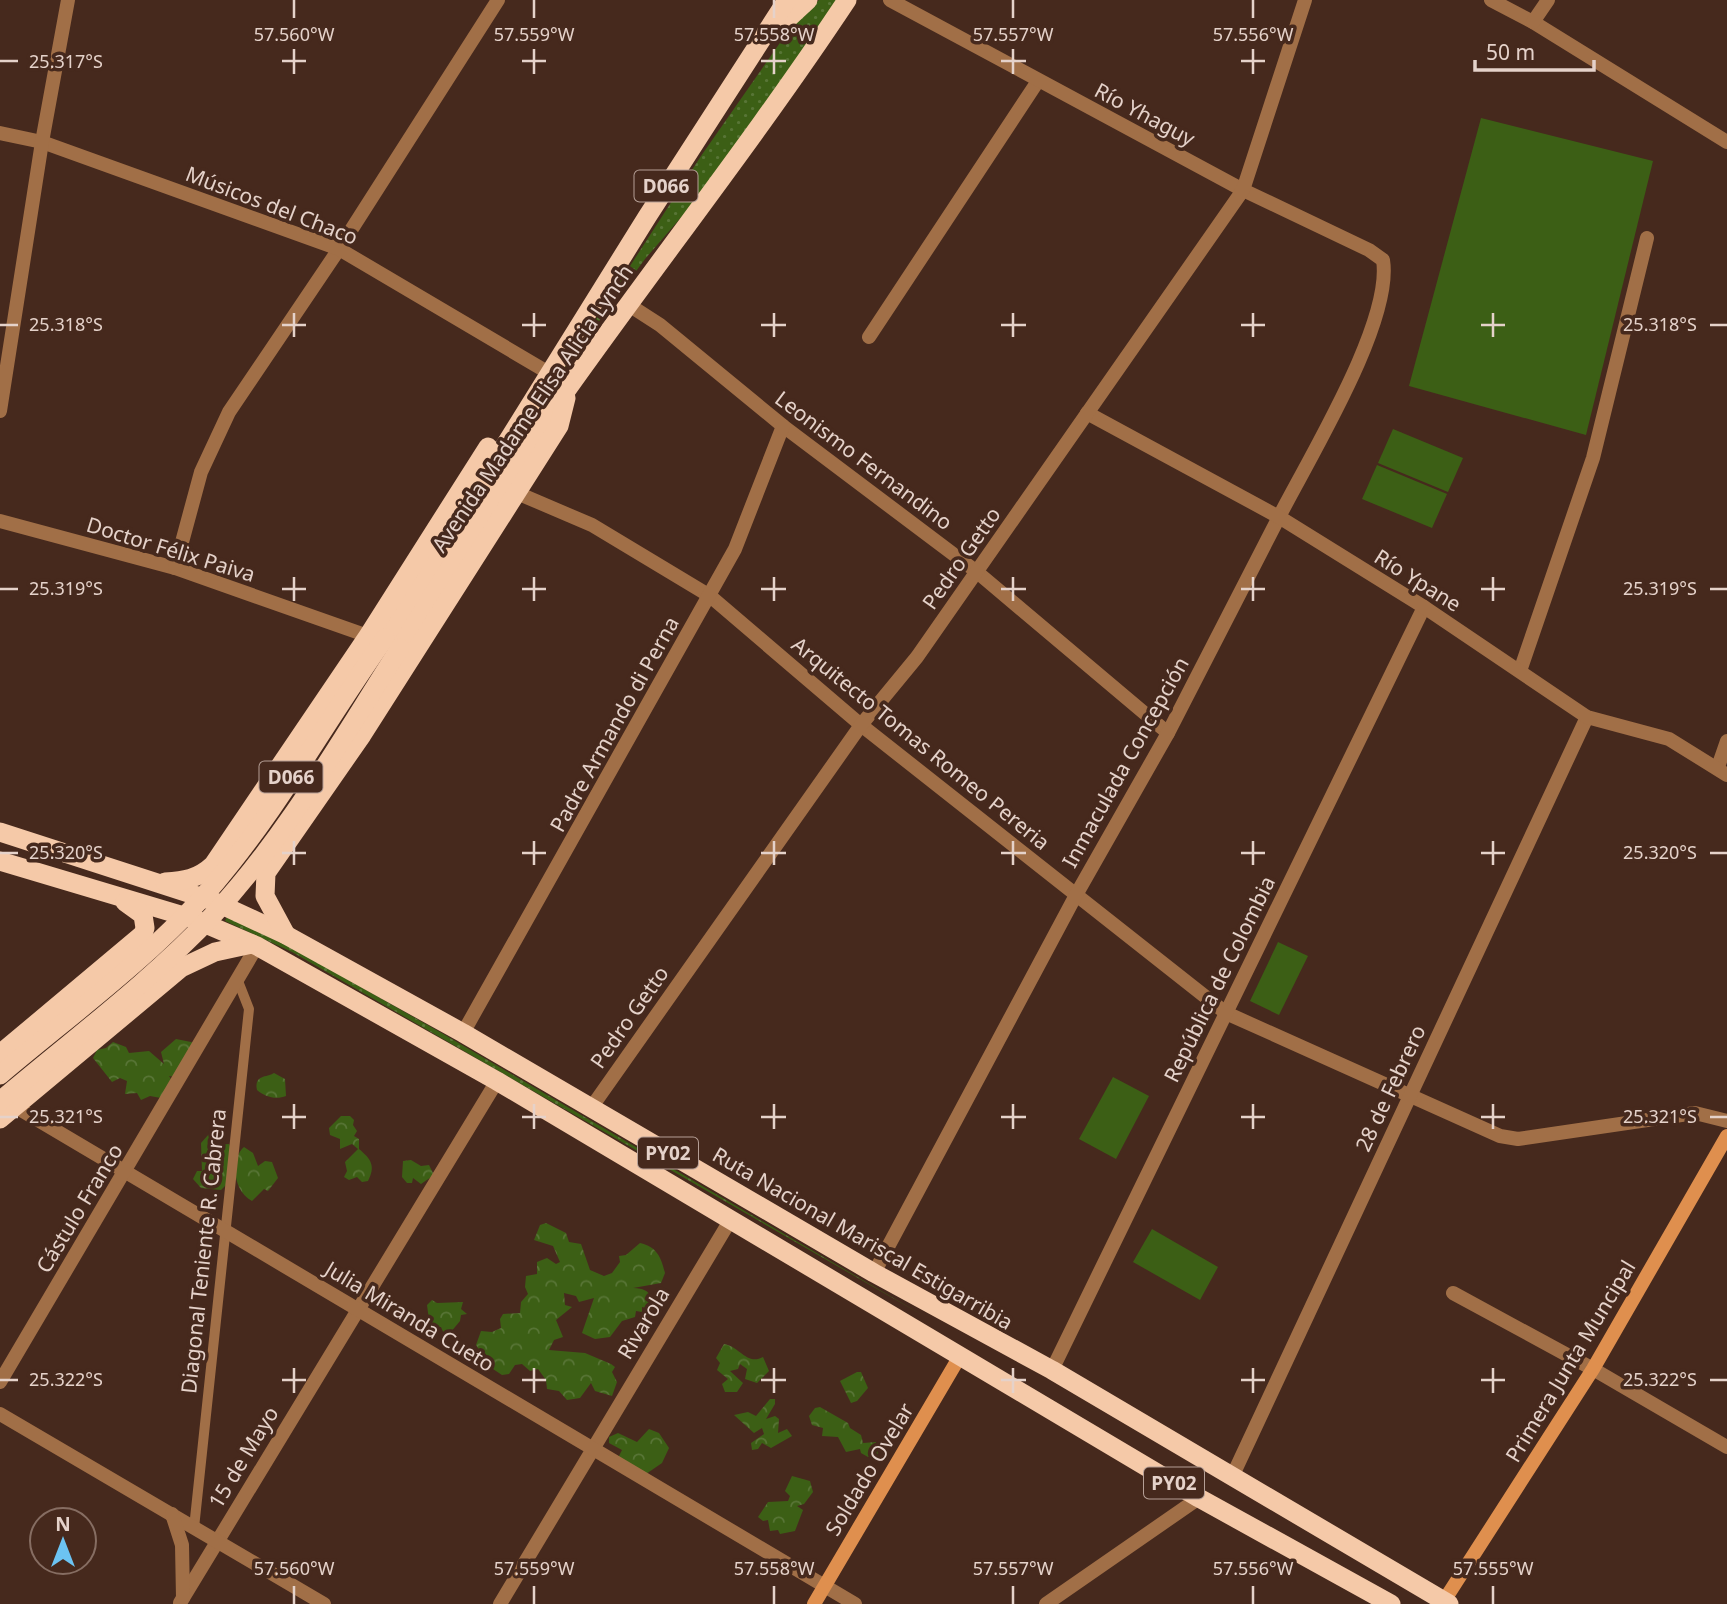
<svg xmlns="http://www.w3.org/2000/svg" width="1727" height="1604" font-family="'Noto Sans',sans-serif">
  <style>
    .grass { fill: url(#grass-dots) }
    .forest { fill: url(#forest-crowns) }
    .pitch { fill: #3c5f15 }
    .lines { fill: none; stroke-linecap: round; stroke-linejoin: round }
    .pedestrian { stroke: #a16f47; stroke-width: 10 }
    .minor { stroke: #a16f47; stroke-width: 14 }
    .tertiary { stroke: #a16f47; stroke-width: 14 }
    .secondary { stroke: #df8f4e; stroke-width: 14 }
    .trunk { stroke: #f5c9a8; stroke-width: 19 }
    .trunk-bridge { stroke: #f5c9a8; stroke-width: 19 }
    .ticks { fill: none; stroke: #e5d2ca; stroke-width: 2.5 }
    .labels { text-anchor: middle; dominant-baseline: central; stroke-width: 7; stroke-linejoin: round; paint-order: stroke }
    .shield { fill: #46291d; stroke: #b59f96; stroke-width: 2 }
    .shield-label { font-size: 19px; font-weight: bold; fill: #e5d2ca }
    .street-label { font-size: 21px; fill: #e5d2ca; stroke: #46291d }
    .ticks-label { font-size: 18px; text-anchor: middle; fill: #e5d2ca; stroke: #46291d; stroke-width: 7; stroke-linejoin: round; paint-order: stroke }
  </style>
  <defs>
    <pattern id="grass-dots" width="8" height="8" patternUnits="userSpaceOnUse" patternTransform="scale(1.75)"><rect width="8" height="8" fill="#3c5f15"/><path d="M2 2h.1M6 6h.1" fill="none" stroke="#587536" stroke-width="1.8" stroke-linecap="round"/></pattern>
    <pattern id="forest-crowns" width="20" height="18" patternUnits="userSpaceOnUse" patternTransform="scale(1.75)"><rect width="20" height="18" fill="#3c5f15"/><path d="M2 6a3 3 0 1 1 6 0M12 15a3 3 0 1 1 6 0" fill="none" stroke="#587536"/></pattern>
  </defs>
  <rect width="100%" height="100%" fill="#46291d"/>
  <g class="grass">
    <polygon points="819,0 837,0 723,169 645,259 561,373 701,156 791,27"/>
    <polygon points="227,917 294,949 445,1035 924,1316 292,952 225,921"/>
  </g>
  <g class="forest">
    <polygon points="176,1039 196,1043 175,1077 169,1076 171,1079 161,1098 150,1096 141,1100 137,1093 125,1094 127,1081 120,1078 112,1082 93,1058 97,1050 106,1048 113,1042 126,1047 129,1053 149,1051 164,1064 161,1052"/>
    <path d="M274,1073L285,1079L286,1096C276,1100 265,1097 257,1090C254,1074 267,1078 274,1073Z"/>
    <path d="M341,1116H350L354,1120L353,1125L357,1131L354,1136L359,1139V1149C371,1159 376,1166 368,1181L362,1182L357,1177L349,1180L344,1177L347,1171L345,1162L358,1149L352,1144L340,1149V1139L330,1135L329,1128Z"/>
    <polygon points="209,1134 217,1137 216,1145 229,1144 231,1148 226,1185 221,1190 201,1188 193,1179 197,1171 202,1171 201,1143"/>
    <path d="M244,1147L253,1153L258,1166L265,1161L272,1162L278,1178L268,1191L264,1189L252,1201C234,1192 229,1160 244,1147Z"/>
    <polygon points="411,1160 421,1166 429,1165 434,1175 421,1184 413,1178 412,1183 407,1183 402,1177 403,1161"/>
    <path d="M546,1223L566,1233L569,1242L581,1244L590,1270L604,1276L612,1273L620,1262L619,1256L626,1255L640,1243C657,1247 661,1257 665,1273L661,1283L633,1288C655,1289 646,1298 660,1307L659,1311L642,1307V1312L636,1311L635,1317L622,1321L610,1337L595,1339L582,1333L594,1298L579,1302L576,1296L564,1293L565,1305L572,1307L556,1320L563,1337L554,1340L549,1350L585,1353L611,1364L615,1367L612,1372L617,1382L612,1396L595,1391L591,1383L580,1398L567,1400L559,1391L547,1389L546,1380L538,1369L530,1371L522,1364L515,1365L509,1374L502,1375L487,1365L486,1359L479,1353L480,1351L476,1345L481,1331L492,1332L501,1328L500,1319L503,1314L520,1313L521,1302L528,1294L525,1287L526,1276L537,1274V1262L547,1258L556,1264L560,1262L553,1246L534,1240L540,1225Z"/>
    <polygon points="432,1300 437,1303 463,1302 461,1309 467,1314 461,1315 460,1321 450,1333 444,1334 441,1327 430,1327 427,1305"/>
    <path d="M724,1344C739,1346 747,1366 763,1357L769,1371L757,1383L745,1379L747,1369L740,1364L738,1369L730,1371L743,1383L737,1392H725L722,1384L728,1379L717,1370L720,1363L716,1358Z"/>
    <polygon points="857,1372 861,1372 868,1388 857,1401 851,1403 840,1381"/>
    <polygon points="770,1399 775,1399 775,1404 766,1419 775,1416 779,1419 778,1433 787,1429 792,1436 771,1448 762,1443 758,1449 752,1450 751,1443 764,1434 762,1428 754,1433 734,1415 748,1412 756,1416"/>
    <polygon points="820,1407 848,1423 850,1428 861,1435 863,1443 876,1442 878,1455 868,1457 861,1453 860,1449 846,1452 838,1437 822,1436 823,1428 812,1425 809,1416 815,1408"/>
    <polygon points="649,1429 659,1433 669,1448 662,1463 646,1474 618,1458 622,1450 609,1443 609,1437 618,1433 637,1442"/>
    <polygon points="792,1476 810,1481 813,1492 804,1504 797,1506 803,1510 795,1531 780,1534 778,1530 770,1531 768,1520 763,1521 758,1517 768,1502 788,1501 790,1496 785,1491"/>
  </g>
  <g class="pitch">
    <polygon points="1481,118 1653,161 1586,435 1409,386"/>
    <polygon points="1393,429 1463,458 1448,492 1378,463"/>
    <polygon points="1377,465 1447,494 1432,528 1362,499"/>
    <polygon points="1278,942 1308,956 1279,1015 1250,1001"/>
    <polygon points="1113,1077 1149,1096 1116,1159 1079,1139"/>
    <polygon points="1152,1229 1218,1267 1200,1300 1133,1262"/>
  </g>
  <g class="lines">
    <polyline class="pedestrian" points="194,1528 249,1009 238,981"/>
    <g class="minor">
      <polyline points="1491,0 1533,22 1727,142"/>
      <polyline points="1533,22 1548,0"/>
      <polyline points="869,337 1038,81"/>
      <polyline points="783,426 977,572 1168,733"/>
      <polyline points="517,493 592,525 710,596 861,725 1226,1013 1500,1136 1518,1139 1695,1113 1727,1121"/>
      <polyline points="0,521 175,568 368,636"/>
      <polyline points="175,568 201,472 229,412 339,249 498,0"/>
      <polyline points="1520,671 1593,458 1647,238"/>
      <polyline points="1718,767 1727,741"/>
      <polyline points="874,1273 1076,895 1168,733 1279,517"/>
      <polyline points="1453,1293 1593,1369 1727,1447"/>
      <polyline points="1052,1370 1424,607"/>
      <polyline points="1232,1477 1587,717"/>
      <polyline points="180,1603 497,1081"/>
      <polyline points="500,1604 731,1219"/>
      <polyline points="1046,1604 1199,1498"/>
    </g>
    <g class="tertiary">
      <path d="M890,0L1243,190L1369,250L1383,260C1393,322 1309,458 1279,517"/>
      <polyline points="0,133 42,142 339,249 549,373"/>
      <polyline points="0,411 42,142 68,0"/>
      <polyline points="1087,413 1279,517 1424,607 1587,717 1669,739 1727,775"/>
      <polyline points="463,1033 735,549 783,426 660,325 629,305"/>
      <polyline points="16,1107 855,1604"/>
      <polyline points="591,1108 861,725 917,657 1243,190 1305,0"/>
      <polyline points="0,1382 257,946"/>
      <polyline points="0,1414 324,1604"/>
      <polyline points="172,1514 182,1545 183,1598"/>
    </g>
    <g class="secondary">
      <polyline points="814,1604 960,1356"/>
      <polyline points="1442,1604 1593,1369 1727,1136"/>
    </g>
    <g class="trunk">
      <polyline points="781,25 808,0"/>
      <polyline points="385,638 647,217 787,0"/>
      <path d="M400,648C454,561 507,474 566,391C659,260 758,134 847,0"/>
      <polyline points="0,832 213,901 286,935 463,1033 874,1273 1052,1370 1449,1604"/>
      <polyline points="0,861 194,919 257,946 497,1081 1199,1498 1391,1604"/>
      <path d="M165,882C184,881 198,879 213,865L368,636L488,447"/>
      <polyline points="286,935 265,896 266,873 362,735 559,426 566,398"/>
      <polyline points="0,1054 143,934 145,928 143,915 125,902"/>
      <polyline points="0,1119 181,968 215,952 252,944"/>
    </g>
    <g class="trunk-bridge">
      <path d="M0,1075C72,1014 153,956 215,883C279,808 327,719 385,638"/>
      <path d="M0,1101C72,1040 150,982 215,913C288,834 342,738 400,648"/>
    </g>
  </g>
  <path class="ticks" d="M294,0V18M534,0V18M774,0V18M1013,0V18M1253,0V18M294,49V74M534,49V74M774,49V74M1013,49V74M1253,49V74M0,61H18M282,61H306M522,61H546M761,61H786M1001,61H1026M1241,61H1265M294,313V337M534,313V337M774,313V337M1013,313V337M1253,313V337M1493,313V337M0,325H18M282,325H306M522,325H546M761,325H786M1001,325H1026M1241,325H1265M1481,325H1505M1710,325H1727M294,577V601M534,577V601M774,577V601M1013,577V601M1253,577V601M1493,577V601M0,589H18M282,589H306M522,589H546M761,589H786M1001,589H1026M1241,589H1265M1481,589H1505M1710,589H1727M294,841V865M534,841V865M774,841V865M1013,841V865M1253,841V865M1493,841V865M0,853H18M282,853H306M522,853H546M761,853H786M1001,853H1026M1241,853H1265M1481,853H1505M1710,853H1727M294,1104V1129M534,1104V1129M774,1104V1129M1013,1104V1129M1253,1104V1129M1493,1104V1129M0,1117H18M282,1117H306M522,1117H546M761,1117H786M1001,1117H1026M1241,1117H1265M1481,1117H1505M1710,1117H1727M294,1368V1393M534,1368V1393M774,1368V1393M1013,1368V1393M1253,1368V1393M1493,1368V1393M0,1380H18M282,1380H306M522,1380H546M761,1380H786M1001,1380H1026M1241,1380H1265M1481,1380H1505M1710,1380H1727M294,1586V1604M534,1586V1604M774,1586V1604M1013,1586V1604M1253,1586V1604M1493,1586V1604"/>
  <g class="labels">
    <g class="shield">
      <rect x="634.5" y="170.5" width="63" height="31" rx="5"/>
      <rect x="259.5" y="761.5" width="63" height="31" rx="5"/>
      <rect x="638" y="1137.5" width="60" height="31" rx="5"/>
      <rect x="1144" y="1467.5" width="60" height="31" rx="5"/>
    </g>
    <g class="shield-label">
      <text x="666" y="186">D066</text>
      <text x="291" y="777">D066</text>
      <text x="668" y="1153">PY02</text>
      <text x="1174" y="1483">PY02</text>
    </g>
    <g class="street-label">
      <text transform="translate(1145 114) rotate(28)">Río Yhaguy</text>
      <text transform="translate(272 205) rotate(21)">Músicos del Chaco</text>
      <text transform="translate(532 408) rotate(-56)">Avenida Madame Elisa Alicia Lynch</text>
      <text transform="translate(864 460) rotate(37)">Leonismo Fernandino</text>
      <text transform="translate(171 549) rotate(17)">Doctor Félix Paiva</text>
      <text transform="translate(961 558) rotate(-55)">Pedro Getto</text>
      <text transform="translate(1418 580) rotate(32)">Río Ypane</text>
      <text transform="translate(614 724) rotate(-61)">Padre Armando di Perna</text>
      <text transform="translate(921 743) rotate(39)">Arquitecto Tomas Romeo Pereria</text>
      <text transform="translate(1125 762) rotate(-61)">Inmaculada Concepción</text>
      <text transform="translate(1219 979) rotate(-64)">República de Colombia</text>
      <text transform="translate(629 1017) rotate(-55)">Pedro Getto</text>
      <text transform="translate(1390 1088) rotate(-65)">28 de Febrero</text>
      <text transform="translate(79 1208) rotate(-59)">Cástulo Franco</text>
      <text transform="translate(863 1238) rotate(30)">Ruta Nacional Mariscal Estigarribia</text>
      <text transform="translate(203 1251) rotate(-84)">Diagonal Teniente R. Cabrera</text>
      <text transform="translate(410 1316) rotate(31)">Julia Miranda Cueto</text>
      <text transform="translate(643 1323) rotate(-59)">Rivarola</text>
      <text transform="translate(1570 1361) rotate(-59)">Primera Junta Muncipal</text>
      <text transform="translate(243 1457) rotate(-59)">15 de Mayo</text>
      <text transform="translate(869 1469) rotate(-59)">Soldado Ovelar</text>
    </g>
  </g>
  <g class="ticks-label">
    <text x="294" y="41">57.560°W</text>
    <text x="534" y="41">57.559°W</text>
    <text x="774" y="41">57.558°W</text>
    <text x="1013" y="41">57.557°W</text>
    <text x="1253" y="41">57.556°W</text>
    <text x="66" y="68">25.317°S</text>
    <text x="66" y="331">25.318°S</text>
    <text x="1660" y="331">25.318°S</text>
    <text x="66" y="595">25.319°S</text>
    <text x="1660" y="595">25.319°S</text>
    <text x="66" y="859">25.320°S</text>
    <text x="1660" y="859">25.320°S</text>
    <text x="66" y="1123">25.321°S</text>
    <text x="1660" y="1123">25.321°S</text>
    <text x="66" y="1386">25.322°S</text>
    <text x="1660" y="1386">25.322°S</text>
    <text x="294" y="1575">57.560°W</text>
    <text x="534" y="1575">57.559°W</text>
    <text x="774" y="1575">57.558°W</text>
    <text x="1013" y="1575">57.557°W</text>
    <text x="1253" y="1575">57.556°W</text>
    <text x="1493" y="1575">57.555°W</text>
  </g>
  <g transform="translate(63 1541)"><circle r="33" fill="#46291d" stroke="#866d62" stroke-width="2"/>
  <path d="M0-5L12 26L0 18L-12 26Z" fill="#6cc3f2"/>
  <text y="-10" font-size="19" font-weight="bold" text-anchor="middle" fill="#e5d2ca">N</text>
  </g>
  <path d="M1475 60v10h119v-10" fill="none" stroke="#e5d2ca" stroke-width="3.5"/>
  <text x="1486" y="60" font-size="21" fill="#e5d2ca" stroke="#46291d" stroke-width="5" paint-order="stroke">50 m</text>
</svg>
